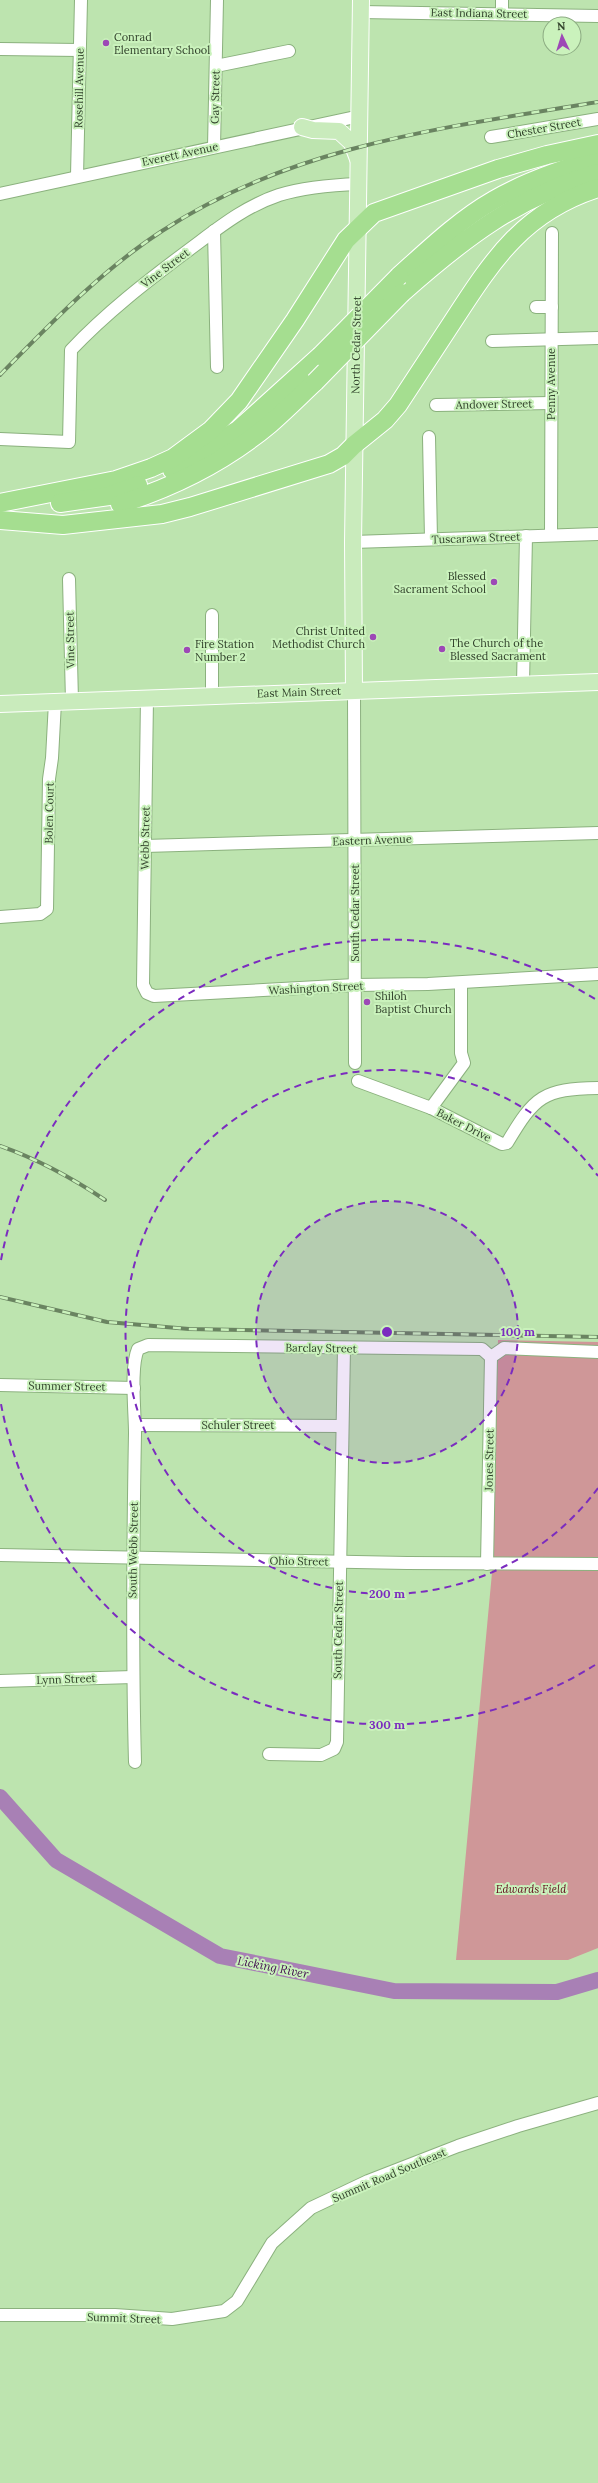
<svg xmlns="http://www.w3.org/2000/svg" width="598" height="2483" font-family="Lora,serif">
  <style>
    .green { fill: #cf9798 }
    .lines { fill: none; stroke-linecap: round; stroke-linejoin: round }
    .river { stroke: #a880b5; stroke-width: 16 }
    .minor-casing { stroke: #8bb17e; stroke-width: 14 }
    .major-casing { stroke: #fff; stroke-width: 18 }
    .highway-casing { stroke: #fff; stroke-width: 20 }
    .minor { stroke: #fff; stroke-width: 12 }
    .major { stroke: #c9ebbc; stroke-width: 16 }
    .highway { stroke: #a5de90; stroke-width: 18 }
    .rail-casing { stroke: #6a8461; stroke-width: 4 }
    .rail { stroke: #caf2bc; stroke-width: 2.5; stroke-dasharray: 8; stroke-linecap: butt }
    .highway-bridge-casing { stroke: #fff; stroke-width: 20; stroke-linecap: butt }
    .highway-bridge { stroke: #a5de90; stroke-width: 18 }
    .ring { fill: none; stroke: #7b2cbf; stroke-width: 2; stroke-dasharray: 7 5 }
    .poi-dot { fill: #9d48b6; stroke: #caf2bc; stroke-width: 1.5 }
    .labels { text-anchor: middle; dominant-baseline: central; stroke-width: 4; stroke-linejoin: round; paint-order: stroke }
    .street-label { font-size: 11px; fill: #30402a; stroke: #caf2bc }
    .poi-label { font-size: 11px; fill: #30402a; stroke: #caf2bc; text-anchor: start }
    .park-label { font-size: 11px; font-style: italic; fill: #600719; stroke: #caf2bc }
    .water-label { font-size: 12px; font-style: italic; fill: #410d4f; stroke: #caf2bc }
    .centre { fill: #7b2cbf; stroke: #caf2bc; stroke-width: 2 }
    .ring-label { font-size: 12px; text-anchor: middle; font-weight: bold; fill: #7b2cbf; stroke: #caf2bc; stroke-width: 4; stroke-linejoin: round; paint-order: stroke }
  </style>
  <rect width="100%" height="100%" fill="#bde4af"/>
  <polygon class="green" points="498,1340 598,1342 598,1948 568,1960 456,1960 493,1562"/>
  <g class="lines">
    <polyline class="river" points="0,1797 56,1860 220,1956 394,1991 557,1992 598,1980"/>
    <g class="minor-casing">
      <g id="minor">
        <polyline points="361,12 598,16"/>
        <polyline points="502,14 502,0"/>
        <polyline points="0,49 79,50"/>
        <polyline points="216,66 289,51"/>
        <polyline points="491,137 598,119"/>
        <polyline points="214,147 217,0"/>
        <polyline points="77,176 81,0"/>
        <polyline points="0,194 360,116"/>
        <polyline points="214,231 217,367"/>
        <polyline points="536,307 552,307"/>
        <polyline points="492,341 598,338"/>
        <polyline points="436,405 551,403"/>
        <polyline points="429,437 431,539"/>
        <path d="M0,439L69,442L71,350C106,313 146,282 186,252C216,230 243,207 279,195C305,187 332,185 359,184"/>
        <polyline points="551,535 552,233"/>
        <polyline points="353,542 598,534"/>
        <polyline points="69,579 72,701"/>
        <polyline points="212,615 212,696"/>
        <polyline points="523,684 526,536"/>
        <polyline points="354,690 355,1063"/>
        <polyline points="147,698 143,985 147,993 154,996 355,985 428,984 598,974"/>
        <polyline points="145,846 598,833"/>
        <polyline points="0,917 40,914 47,909 49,779 52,758 55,702"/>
        <path d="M358,1081L431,1108L502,1144L507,1143C535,1096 543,1089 598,1088"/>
        <polyline points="431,1108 464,1063 461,1053 461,983"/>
        <polyline points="491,1357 504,1348 598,1352"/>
        <polyline points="0,1385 134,1388"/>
        <polyline points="135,1425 342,1426"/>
        <polyline points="0,1555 407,1563 598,1564"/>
        <polyline points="487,1564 491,1357"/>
        <polyline points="0,1681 133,1677"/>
        <polyline points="269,1754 321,1755 334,1749 337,1742 344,1348"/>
        <path d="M135,1762C132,1652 133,1543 135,1433C135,1412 130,1367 138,1349L148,1345L482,1349L491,1357"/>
        <polyline points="0,2315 115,2315 172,2319 224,2311 237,2301 272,2243 311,2208 368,2181 458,2146 518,2126 598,2103"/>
      </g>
    </g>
    <g class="major-casing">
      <g id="major">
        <polyline points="302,127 313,130 339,131 352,143 358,159"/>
        <polyline points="354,690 353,542 361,0"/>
        <polyline points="0,704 598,682"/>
      </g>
    </g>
    <g class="highway-casing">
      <g id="highway">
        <path d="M399,276C429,249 459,220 494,200C527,181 562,169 598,159"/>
        <path d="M402,293C464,238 517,197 598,173"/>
        <polyline points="172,470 238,430 320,356"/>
        <polyline points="0,503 116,480 151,468 173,458 211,430 239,401 295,320 346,240 374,213 498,169 547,155 598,144"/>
        <polyline points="60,503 109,496 138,485"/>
        <path d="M120,504C174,487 227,460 270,424C285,411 300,396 315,382"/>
        <path d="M0,520L63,525L162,514L190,507L329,464L343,456L354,445L385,420L398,405C417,376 436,347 455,318C494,258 525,211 598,188"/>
      </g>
    </g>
    <use href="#minor" class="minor"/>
    <use href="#major" class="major"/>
    <use href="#highway" class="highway"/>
    <g class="rail-casing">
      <g id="rail">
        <path d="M0,375C50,324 102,270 162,231C293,145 448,127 598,102"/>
        <path d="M0,1146C37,1159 72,1178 105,1200"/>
        <polyline points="0,1297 107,1322 189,1329 598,1337"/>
      </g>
    </g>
    <use href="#rail" class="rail"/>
    <g class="highway-bridge-casing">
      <g id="highway-bridge">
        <polyline points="320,356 399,276"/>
        <polyline points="315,382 402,293"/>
      </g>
    </g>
    <use href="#highway-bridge" class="highway-bridge"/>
  </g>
  <circle cx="387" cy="1332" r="131" fill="#7b2cbf" fill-opacity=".12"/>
  <g class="ring">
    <circle cx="387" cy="1332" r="131"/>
    <path d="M598 1488A262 262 0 1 1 598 1176"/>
    <path d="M595 1665A393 393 0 0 1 1 1404M1 1260A393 393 0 0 1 595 999"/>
  </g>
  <g class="poi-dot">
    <circle cx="106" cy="43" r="4"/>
    <circle cx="494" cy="582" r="4"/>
    <circle cx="373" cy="637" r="4"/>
    <circle cx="442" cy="649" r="4"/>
    <circle cx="187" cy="650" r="4"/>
    <circle cx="367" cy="1002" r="4"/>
  </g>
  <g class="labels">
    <g class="street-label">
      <text transform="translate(479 13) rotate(1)">East Indiana Street</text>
      <text transform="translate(79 88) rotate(-89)">Rosehill Avenue</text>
      <text transform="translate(215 97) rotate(-89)">Gay Street</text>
      <text transform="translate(544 128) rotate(-10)">Chester Street</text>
      <text transform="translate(180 154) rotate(-12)">Everett Avenue</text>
      <text transform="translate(165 268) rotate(-37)">Vine Street</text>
      <text transform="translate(356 345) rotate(-89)">North Cedar Street</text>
      <text transform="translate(551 384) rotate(-90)">Penny Avenue</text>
      <text transform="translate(494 404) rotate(-1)">Andover Street</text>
      <text transform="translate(476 538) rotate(-2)">Tuscarawa Street</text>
      <text transform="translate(70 640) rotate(-91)">Vine Street</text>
      <text transform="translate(299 692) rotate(-2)">East Main Street</text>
      <text transform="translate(49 813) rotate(-89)">Bolen Court</text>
      <text transform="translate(145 838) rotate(-89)">Webb Street</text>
      <text transform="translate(372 840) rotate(-2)">Eastern Avenue</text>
      <text transform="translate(355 913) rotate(-90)">South Cedar Street</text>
      <text transform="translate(316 988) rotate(-3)">Washington Street</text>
      <text transform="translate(464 1125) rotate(27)">Baker Drive</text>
      <text transform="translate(321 1348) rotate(1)">Barclay Street</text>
      <text transform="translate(67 1386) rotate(1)">Summer Street</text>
      <text x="238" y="1425">Schuler Street</text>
      <text transform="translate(489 1460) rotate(-89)">Jones Street</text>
      <text transform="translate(133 1550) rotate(-89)">South Webb Street</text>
      <text transform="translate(299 1561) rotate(1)">Ohio Street</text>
      <text transform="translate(338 1630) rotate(-89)">South Cedar Street</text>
      <text transform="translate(66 1679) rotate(-2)">Lynn Street</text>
      <text transform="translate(389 2175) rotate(-23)">Summit Road Southeast</text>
      <text transform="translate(124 2318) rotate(2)">Summit Street</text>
    </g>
    <g class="poi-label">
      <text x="114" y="37">Conrad<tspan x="114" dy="13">Elementary School</tspan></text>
      <text x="486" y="576" text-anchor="end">Blessed<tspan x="486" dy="13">Sacrament School</tspan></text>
      <text x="365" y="631" text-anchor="end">Christ United<tspan x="365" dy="13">Methodist Church</tspan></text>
      <text x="450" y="643">The Church of the<tspan x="450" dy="13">Blessed Sacrament</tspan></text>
      <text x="195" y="644">Fire Station<tspan x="195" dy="13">Number 2</tspan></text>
      <text x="375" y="996">Shiloh<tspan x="375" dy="13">Baptist Church</tspan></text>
    </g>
    <g class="park-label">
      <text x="531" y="1889">Edwards Field</text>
    </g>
    <g class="water-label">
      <text transform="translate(273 1967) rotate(11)">Licking River</text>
    </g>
  </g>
  <circle cx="387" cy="1332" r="6" class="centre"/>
  <g class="ring-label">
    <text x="518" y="1336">100 m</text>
    <text x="387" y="1598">200 m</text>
    <text x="387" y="1729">300 m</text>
  </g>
  <g transform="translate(562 36) rotate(356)"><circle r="19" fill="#caf2bc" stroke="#8cab82"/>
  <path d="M0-3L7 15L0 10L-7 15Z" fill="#9d48b6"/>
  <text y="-6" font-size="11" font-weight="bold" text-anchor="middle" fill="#30402a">N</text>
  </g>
</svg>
